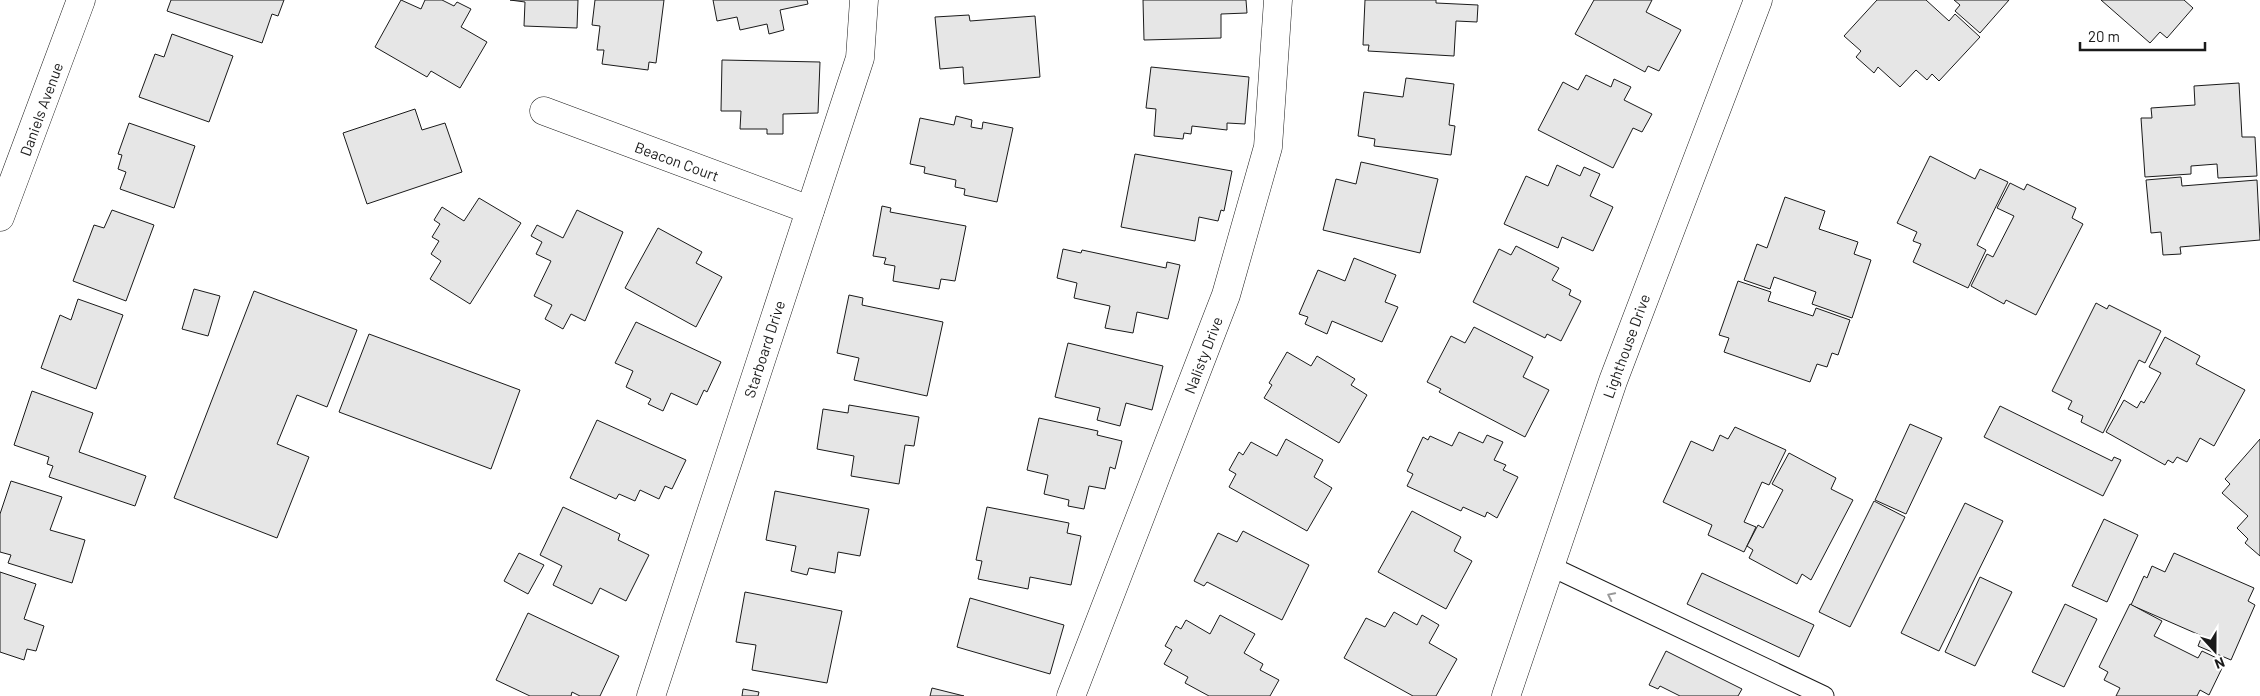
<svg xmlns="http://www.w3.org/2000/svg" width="2260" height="696" font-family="Barlow,sans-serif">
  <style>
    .building { fill: #e6e6e6; stroke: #1a1a1a }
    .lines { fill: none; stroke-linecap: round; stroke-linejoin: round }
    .lane-casing { stroke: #1a1a1a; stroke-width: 21 }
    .street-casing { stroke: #1a1a1a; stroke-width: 29 }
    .secondary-casing { stroke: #1a1a1a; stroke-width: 29 }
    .lane { stroke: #fff; stroke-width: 19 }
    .street { stroke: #fff; stroke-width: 28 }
    .secondary { stroke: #fff; stroke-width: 28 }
    .oneway { stroke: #989898 }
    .labels { text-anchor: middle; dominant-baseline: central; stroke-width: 4; stroke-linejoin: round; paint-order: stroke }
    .street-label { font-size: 15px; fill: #1a1a1a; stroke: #fff }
  </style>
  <rect width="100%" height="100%" fill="#fff"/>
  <g class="building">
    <polygon points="171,0 284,0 278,16 272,14 262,43 167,11"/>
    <polygon points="401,0 421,9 425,0 442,0 454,6 457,2 471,9 461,27 487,42 460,88 431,71 427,77 375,47"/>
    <polygon points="510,0 578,0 577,28 524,26 525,2"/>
    <polygon points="595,0 664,0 656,63 649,62 648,70 602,64 604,50 597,50 600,26 592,25"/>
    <polygon points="713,0 807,0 808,4 780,10 784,30 769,34 767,24 740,30 737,17 717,21"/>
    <polygon points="1143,0 1246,0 1247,13 1221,14 1221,38 1144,40"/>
    <polygon points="1365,0 1436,0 1436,3 1478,5 1477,22 1456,21 1454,56 1368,51 1369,45 1363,45"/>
    <polygon points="1594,0 1652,0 1646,12 1681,30 1659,71 1648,66 1645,72 1575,34"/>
    <polygon points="1877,0 1926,0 1949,21 1955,14 1980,37 1939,81 1932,74 1927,80 1916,70 1900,87 1878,67 1874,73 1856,57 1861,51 1844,36"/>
    <polygon points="1954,0 2009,0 1980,33 1955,11 1960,5"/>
    <polygon points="2101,0 2184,0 2193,8 2167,38 2160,32 2150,43"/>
    <polygon points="969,15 970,21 1035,16 1040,77 964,84 963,67 940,69 935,17"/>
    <polygon points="172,34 233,56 209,122 139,97 155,54 164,57"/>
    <polygon points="722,60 820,62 818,113 783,114 783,134 767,134 767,129 740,129 741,111 721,111"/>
    <polygon points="1151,67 1249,77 1245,124 1227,123 1227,130 1192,126 1191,134 1184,133 1183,139 1154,136 1156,109 1146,108"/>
    <polygon points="1586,75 1611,87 1614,79 1631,87 1624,100 1652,114 1642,132 1633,128 1613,168 1538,130 1563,82 1578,90"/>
    <polygon points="1406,78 1454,84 1449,125 1455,126 1451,155 1374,146 1375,139 1358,136 1364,92 1403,97"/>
    <polygon points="2239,83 2242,137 2255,137 2257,176 2218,178 2217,164 2191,166 2191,174 2145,177 2141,118 2152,118 2151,108 2195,105 2194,86"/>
    <polygon points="415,109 422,130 445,123 462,172 367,204 343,133"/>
    <polygon points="956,116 972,120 971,127 982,129 983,122 1013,128 997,202 964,195 965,189 955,187 956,180 924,173 925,167 910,164 920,118 954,125"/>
    <polygon points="129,123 195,146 174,208 120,189 126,172 118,169 122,155 118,154"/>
    <polygon points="1135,154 1232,171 1224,211 1221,210 1218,221 1199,217 1195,241 1121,227"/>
    <polygon points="1930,156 1975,179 1980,169 2008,182 1977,245 1986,250 1968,288 1913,262 1921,244 1913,241 1917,232 1897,223"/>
    <polygon points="1361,162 1438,179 1420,253 1323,230 1336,179 1356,184"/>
    <polygon points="1557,165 1580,176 1584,167 1600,174 1590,196 1613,207 1593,251 1562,237 1558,248 1504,224 1526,176 1548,186"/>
    <polygon points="2181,177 2182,186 2257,180 2260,240 2180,247 2181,254 2163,255 2161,232 2151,233 2146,180"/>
    <polygon points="2010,183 2024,190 2027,184 2076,208 2072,218 2083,224 2036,315 2006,300 2004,304 1971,286 1987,254 1993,257 2014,216 1997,208"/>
    <polygon points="1785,197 1825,211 1819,229 1858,242 1854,254 1871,260 1852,318 1812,304 1816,292 1774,277 1770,289 1744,280 1757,244 1767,248"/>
    <polygon points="479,198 521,223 470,304 430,279 441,261 431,254 439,241 432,237 440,224 434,220 442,207 464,221"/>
    <polygon points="882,206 891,208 890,212 966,226 955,281 941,279 939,289 893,281 895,266 884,264 886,258 873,256"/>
    <polygon points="112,210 154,225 126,301 73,281 94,225 104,228"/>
    <polygon points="577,210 623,232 585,321 571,314 563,329 545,319 552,305 534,296 551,261 536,254 542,242 531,236 537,225 563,238"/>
    <polygon points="658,228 702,252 696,263 722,277 696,327 625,288"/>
    <polygon points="1516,246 1559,268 1552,280 1571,290 1569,295 1581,301 1561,341 1547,334 1545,338 1473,302 1499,249 1511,255"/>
    <polygon points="1063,249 1081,253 1082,250 1166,268 1167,262 1180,265 1168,319 1137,312 1133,333 1105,328 1110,306 1074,298 1077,283 1057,278"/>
    <polygon points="1354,258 1396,275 1385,302 1398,307 1382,342 1332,321 1327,334 1305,324 1308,317 1299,314 1318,270 1345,281"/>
    <polygon points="1738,281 1771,292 1768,301 1813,316 1816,308 1850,320 1838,355 1832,353 1827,367 1817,364 1810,382 1724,352 1729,338 1719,335"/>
    <polygon points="194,289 220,296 208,336 182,329"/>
    <polygon points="254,291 357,330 327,407 297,395 277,444 309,457 277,538 174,498"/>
    <polygon points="849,295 863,298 862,305 943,322 927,396 854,380 859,358 837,353"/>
    <polygon points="78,299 123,315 96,389 41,368 60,315 71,320"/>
    <polygon points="2096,303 2107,309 2109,305 2161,331 2145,363 2139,360 2103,433 2081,422 2083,416 2068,409 2072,401 2052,391"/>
    <polygon points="636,322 721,362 707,392 704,390 697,405 671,393 663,411 648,404 651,399 626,387 633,371 615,363"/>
    <polygon points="1474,327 1533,357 1523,377 1549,390 1525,437 1439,392 1441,389 1427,382 1451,336 1465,343"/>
    <polygon points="369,334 520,390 491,469 339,412"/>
    <polygon points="2165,337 2200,356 2196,364 2245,390 2214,446 2200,438 2187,462 2177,457 2173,463 2168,460 2165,465 2106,432 2124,400 2137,408 2141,401 2144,403 2161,373 2149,367"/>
    <polygon points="1068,343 1163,366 1152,410 1126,403 1120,426 1097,420 1100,408 1055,397"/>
    <polygon points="1287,352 1311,366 1317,356 1355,379 1351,385 1367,395 1339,443 1264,398 1272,385 1269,383"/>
    <polygon points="32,391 93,413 79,452 146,476 135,506 49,477 53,466 47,464 49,457 14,445"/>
    <polygon points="849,405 919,417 914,446 905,445 899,484 851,476 854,456 817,449 823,409 848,413"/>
    <polygon points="2000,406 2112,461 2114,457 2121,460 2103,496 1984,437"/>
    <polygon points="1039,418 1098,431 1097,435 1122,441 1115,469 1110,467 1105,489 1089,486 1084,509 1068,506 1069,500 1044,494 1048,475 1027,470"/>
    <polygon points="597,420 686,460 672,489 665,486 659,499 640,490 635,501 619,494 616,499 570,478"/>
    <polygon points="1910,424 1942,438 1906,514 1875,500"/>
    <polygon points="1735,427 1786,450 1769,485 1762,482 1744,522 1756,527 1744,552 1708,535 1712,525 1663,502 1691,441 1713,451 1720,435 1728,439"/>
    <polygon points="1459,432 1483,443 1487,435 1503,442 1494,460 1506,465 1503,470 1518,477 1497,518 1487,512 1485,517 1463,507 1461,511 1407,486 1413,474 1407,471 1423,437 1428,440 1430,436 1452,446"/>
    <polygon points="1286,439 1323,460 1314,477 1332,488 1307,531 1229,487 1236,474 1229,470 1239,452 1243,455 1251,442 1277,456"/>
    <polygon points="2260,439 2260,556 2245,543 2248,539 2237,528 2248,516 2222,493 2230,484 2225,479"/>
    <polygon points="1789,453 1836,478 1831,489 1853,500 1811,580 1802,574 1797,584 1749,558 1753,550 1747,546 1758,525 1763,528 1783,490 1772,484"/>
    <polygon points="11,481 62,497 50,530 85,540 72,583 8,563 11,555 0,552 0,514"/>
    <polygon points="775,491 869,509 860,556 838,552 835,573 809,568 807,575 791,571 796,546 766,540"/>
    <polygon points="1874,501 1905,517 1850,627 1819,612"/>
    <polygon points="1965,503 2003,521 1939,651 1901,633"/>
    <polygon points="563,507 620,534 618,540 649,555 626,601 600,588 592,604 553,585 562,566 540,555"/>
    <polygon points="987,507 1069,523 1067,533 1081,536 1071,585 1030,577 1028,589 978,579 982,561 976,560"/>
    <polygon points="1412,511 1461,537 1454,551 1472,561 1446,609 1378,572"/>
    <polygon points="2104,519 2138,535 2107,602 2072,586"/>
    <polygon points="1243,531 1309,565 1282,620 1207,582 1204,586 1194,581 1218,533 1237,542"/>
    <polygon points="519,553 544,565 528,594 504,581"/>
    <polygon points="2174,553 2254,588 2248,601 2255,605 2231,660 2198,646 2202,636 2131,605 2144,576 2147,578 2152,566 2165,572"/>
    <polygon points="0,572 36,584 24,619 44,626 36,651 27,649 24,660 0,652"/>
    <polygon points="1702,573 1814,625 1799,657 1687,604"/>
    <polygon points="1980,577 2012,592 1975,666 1945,652"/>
    <polygon points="745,592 842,611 827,683 752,670 756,645 736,642"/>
    <polygon points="970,598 1064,625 1050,674 957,647"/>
    <polygon points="2065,604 2097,619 2064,687 2032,672"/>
    <polygon points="2130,604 2162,621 2154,636 2198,658 2202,651 2225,662 2209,695 2200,690 2197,696 2116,696 2120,688 2104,680 2108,672 2099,667"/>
    <polygon points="1394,612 1417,625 1422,615 1439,625 1429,643 1457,659 1436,696 1413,696 1344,658 1366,618 1385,627"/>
    <polygon points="528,613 619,656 600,696 580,696 572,692 571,696 530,696 496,680"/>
    <polygon points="1220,615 1255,634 1244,653 1263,664 1260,670 1279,680 1270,696 1209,696 1185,683 1188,677 1164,664 1172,650 1165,646 1176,626 1181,629 1186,620 1210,634"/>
    <polygon points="1666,651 1742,689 1738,696 1680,696 1660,686 1658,689 1649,685"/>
    <polygon points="932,688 964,696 930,696"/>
    <polygon points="743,689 759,692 758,696 742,696"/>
  </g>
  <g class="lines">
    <g class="lane-casing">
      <polyline id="lane" points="1550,566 1824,696"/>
    </g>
    <g class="street-casing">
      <g id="street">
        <polyline points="544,111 810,210"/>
        <polyline points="651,696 860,58 864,0"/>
        <polyline points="1071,696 1226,295 1268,147 1278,0"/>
        <polyline points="1506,696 1613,381 1758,0"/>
      </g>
    </g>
    <g class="secondary-casing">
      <polyline id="secondary" points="0,217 81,0"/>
    </g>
    <use href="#lane" class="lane"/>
    <use href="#street" class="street"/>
    <use href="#secondary" class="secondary"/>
  </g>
  <defs><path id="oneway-chevron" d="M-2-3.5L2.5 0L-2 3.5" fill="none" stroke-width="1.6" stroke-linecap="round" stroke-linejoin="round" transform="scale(1.25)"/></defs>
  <use class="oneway" href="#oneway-chevron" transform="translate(1611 596) rotate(-154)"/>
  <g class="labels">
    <g class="street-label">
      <text transform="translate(41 109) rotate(-70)">Daniels Avenue</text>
      <text transform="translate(677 161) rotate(20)">Beacon Court</text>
      <text transform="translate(1626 346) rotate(-70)">Lighthouse Drive</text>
      <text transform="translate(764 349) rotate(-72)">Starboard Drive</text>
      <text transform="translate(1203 355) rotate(-69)">Nalisty Drive</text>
    </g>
  </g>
  <g transform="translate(2215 651) rotate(159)" stroke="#ffffff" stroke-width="4" paint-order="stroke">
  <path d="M0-4L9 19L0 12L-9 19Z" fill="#1a1a1a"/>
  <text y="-8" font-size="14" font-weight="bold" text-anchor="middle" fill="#1a1a1a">N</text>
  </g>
  <path d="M2080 42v8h125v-8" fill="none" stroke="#1a1a1a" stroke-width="2.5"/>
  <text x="2088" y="42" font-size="15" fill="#1a1a1a" stroke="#ffffff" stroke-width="4" paint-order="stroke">20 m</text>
</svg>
